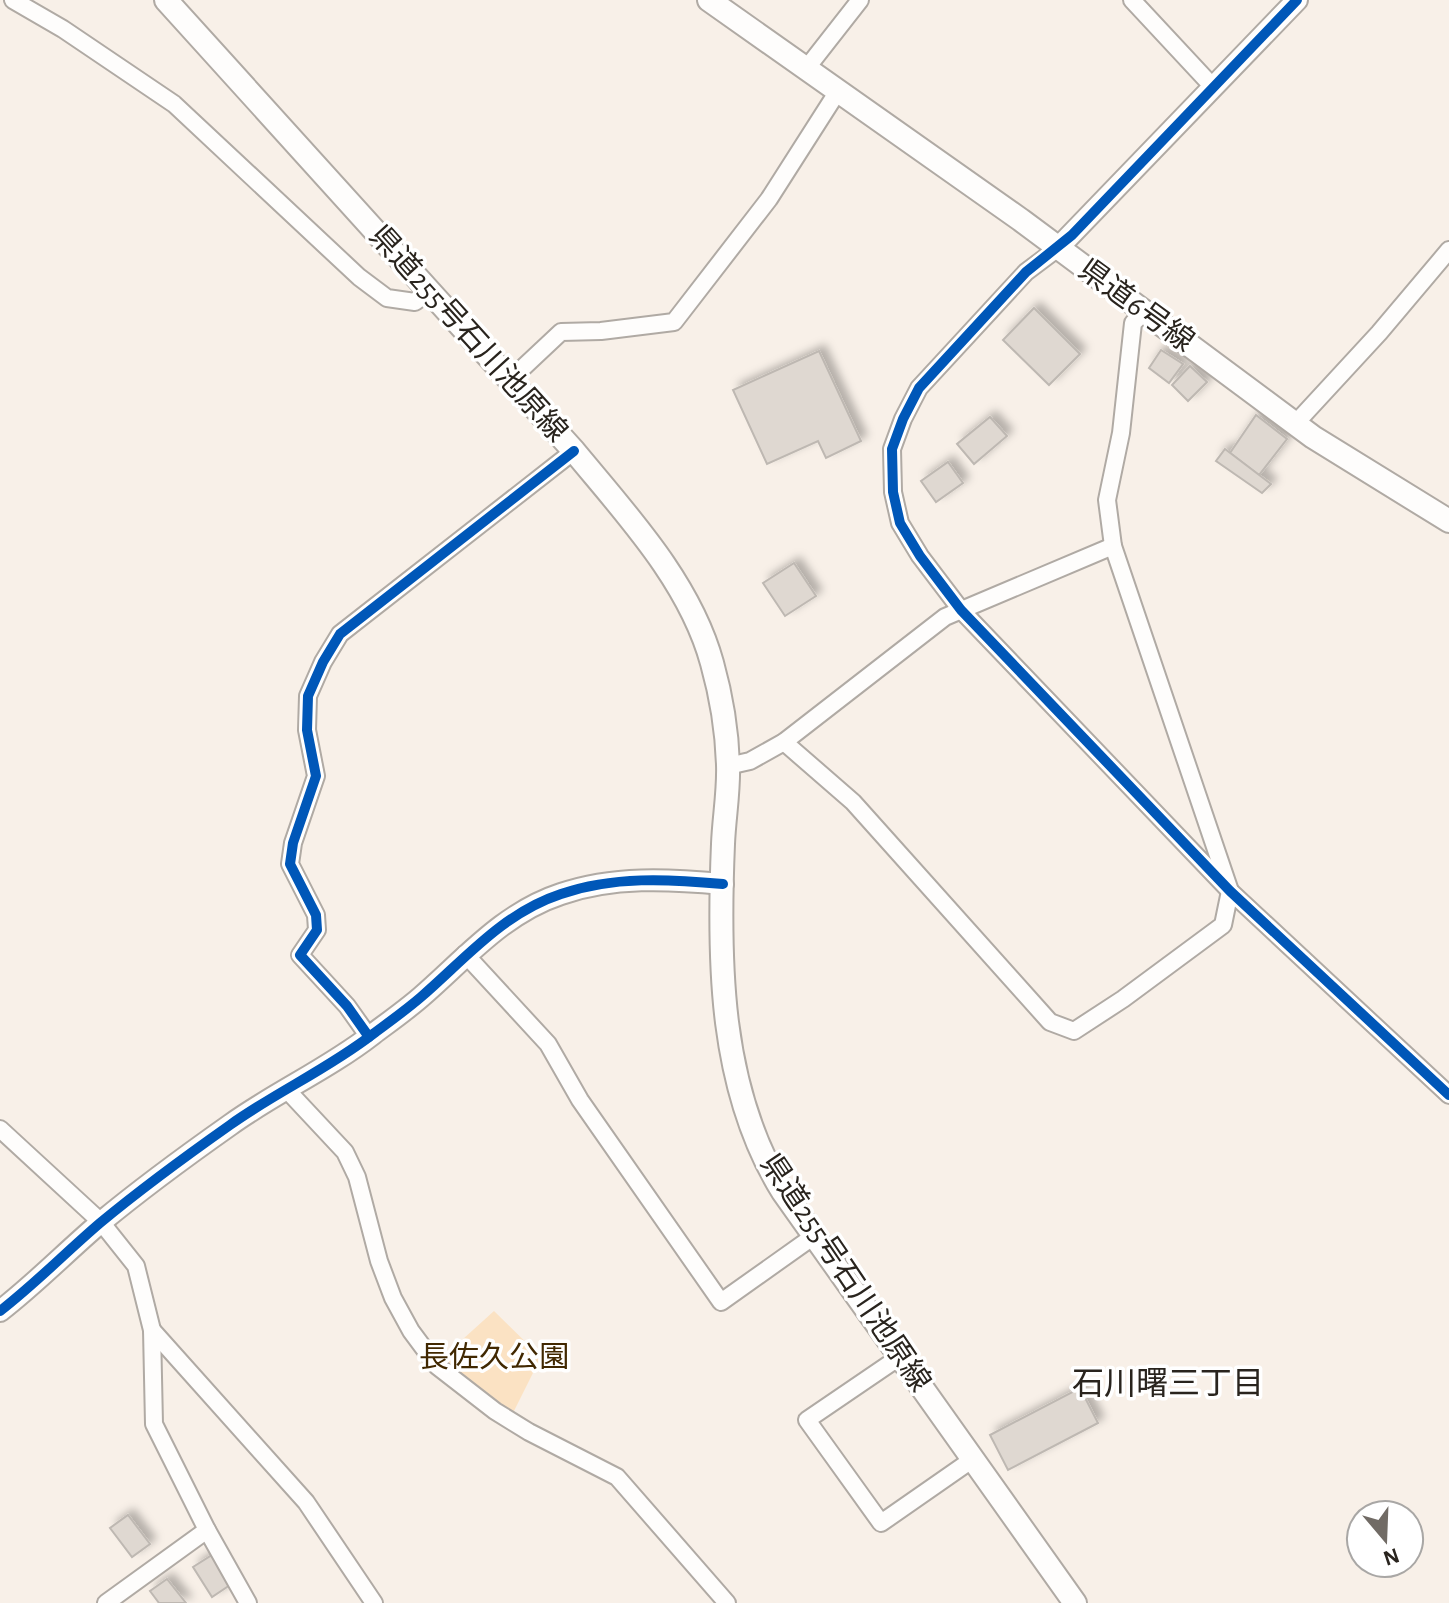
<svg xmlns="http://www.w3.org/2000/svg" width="1449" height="1603" font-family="'Alegreya Sans','Noto Sans JP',sans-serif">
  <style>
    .green { fill: #fbe2c3 }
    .building { fill: #dfd8d1; stroke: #beb8b2; stroke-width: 2; filter: url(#shadow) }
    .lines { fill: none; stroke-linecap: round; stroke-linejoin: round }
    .minor-casing { stroke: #b0aaa4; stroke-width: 20 }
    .tertiary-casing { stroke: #b0aaa4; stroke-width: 24 }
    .secondary-casing { stroke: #b0aaa4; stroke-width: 26 }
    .minor { stroke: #fefdfc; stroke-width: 16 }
    .tertiary { stroke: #fefdfc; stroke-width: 20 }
    .secondary { stroke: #fefdfc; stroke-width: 22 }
    .cycleway-casing { stroke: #fff; stroke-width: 15 }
    .cycleway { stroke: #0057b8; stroke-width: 10 }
    .labels { text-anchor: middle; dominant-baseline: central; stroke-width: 7; stroke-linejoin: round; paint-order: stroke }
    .street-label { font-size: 30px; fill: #29241e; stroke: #fff }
    .park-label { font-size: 30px; fill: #412801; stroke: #fff }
    .neighbourhood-label { font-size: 32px; fill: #29241e; stroke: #fff }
  </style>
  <defs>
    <filter id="shadow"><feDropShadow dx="6" dy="-6" stdDeviation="4" flood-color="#0004"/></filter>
  </defs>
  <rect width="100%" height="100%" fill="#f8f0e8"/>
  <polygon class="green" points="494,1311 545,1361 534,1371 513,1413 442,1358"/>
  <g class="building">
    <polygon points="1034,308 1080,354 1049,385 1003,340"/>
    <polygon points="1161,350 1183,364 1169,383 1149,368"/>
    <polygon points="819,351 861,441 826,458 818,441 767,464 733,390"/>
    <polygon points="1190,366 1207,382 1188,401 1172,385"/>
    <polygon points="1256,415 1287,439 1259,475 1230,453"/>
    <polygon points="990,417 1007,436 974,464 957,444"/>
    <polygon points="1225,449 1271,484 1262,493 1216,461"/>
    <polygon points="948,462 963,483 936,502 921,481"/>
    <polygon points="794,563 816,596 785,616 763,583"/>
    <polygon points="1080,1388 1098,1423 1008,1470 990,1435"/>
    <polygon points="128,1515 150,1544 132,1557 110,1528"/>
    <polygon points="212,1555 230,1585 212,1597 193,1567"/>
    <polygon points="167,1579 186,1603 159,1603 150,1591"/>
  </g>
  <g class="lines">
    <g class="minor-casing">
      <g id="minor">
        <polyline points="13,0 63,29 174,104 359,277 387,298 415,302 429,291"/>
        <polyline points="1132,0 1214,88"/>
        <polyline points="806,69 860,0"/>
        <polyline points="1058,248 1026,272 919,388 903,419 892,449 893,492 900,523 920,556 961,610 1230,891 1449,1095"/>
        <polyline points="511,379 561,332 601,331 674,322 769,199 838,91"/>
        <polyline points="1295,424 1379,333 1449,250"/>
        <polyline points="784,742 853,802 1050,1022 1074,1031 1123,999 1223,925 1230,891 1113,546 1107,500 1121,433 1133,323 1144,312"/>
        <polyline points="728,766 750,761 784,742 945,617 1113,546"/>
        <polyline points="465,954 548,1044 580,1100 721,1302 814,1236"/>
        <polyline points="369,1037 347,1006 300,955 317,930 316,915 290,864 293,843 316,776 307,730 308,696 323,662 340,634 574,451"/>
        <polyline points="287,1090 345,1152 357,1177 379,1261 393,1298 411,1331 437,1366 495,1411 529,1432 617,1477 727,1603"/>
        <polyline points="0,1129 101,1222 136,1266 152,1330 154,1424 207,1530 248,1603"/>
        <polyline points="152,1330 306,1502 374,1603"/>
        <polyline points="901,1356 807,1420 881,1523 973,1459"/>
        <polyline points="106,1603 207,1530"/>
      </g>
    </g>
    <g class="tertiary-casing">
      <g id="tertiary">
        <polyline points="1058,248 1297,0"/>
        <path d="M0,1311C35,1284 66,1252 100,1223C141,1189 186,1156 230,1125C276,1092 328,1069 373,1034C389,1022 406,1010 421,997C465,959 503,913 561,894C613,876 669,879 723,884"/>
      </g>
    </g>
    <g class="secondary-casing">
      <g id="secondary">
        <path d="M166,0L574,451C626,514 690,582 712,663C721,695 727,731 728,765C729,791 724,818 723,844C718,961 719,1089 783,1192L1075,1603"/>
        <polyline points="709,0 1021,220 1313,437 1449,521"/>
      </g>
    </g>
    <use href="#minor" class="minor"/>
    <use href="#tertiary" class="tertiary"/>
    <use href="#secondary" class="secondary"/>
    <g class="cycleway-casing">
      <g id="cycleway">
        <polyline points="1297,0 1072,235 1026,272 919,388 903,419 892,449 893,492 900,523 920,556 961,610 1230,891 1449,1095"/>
        <polyline points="369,1037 347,1006 300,955 317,930 316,915 290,864 293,843 316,776 307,730 308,696 323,662 340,634 574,451"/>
        <path d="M0,1311C35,1284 66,1252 100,1223C141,1189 186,1156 230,1125C276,1092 328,1069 373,1034C389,1022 406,1010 421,997C465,959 503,913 561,894C613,876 669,879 723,884"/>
      </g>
    </g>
    <use href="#cycleway" class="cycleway"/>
  </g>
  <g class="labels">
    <g class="street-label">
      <text transform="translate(1136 306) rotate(36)">県道6号線</text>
      <text transform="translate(468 334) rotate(48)">県道255号石川池原線</text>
      <text transform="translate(845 1273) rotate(56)">県道255号石川池原線</text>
    </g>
    <g class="park-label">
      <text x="494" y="1358">長佐久公園</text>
    </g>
    <g class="neighbourhood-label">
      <text x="1168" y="1384">石川曙三丁目</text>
    </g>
  </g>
  <g transform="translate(1385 1539) rotate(161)"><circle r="38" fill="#ffffff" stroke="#a9a7a5" stroke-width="2"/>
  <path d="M0-6L14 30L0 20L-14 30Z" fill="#716b65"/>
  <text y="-12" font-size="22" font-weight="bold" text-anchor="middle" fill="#29241e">N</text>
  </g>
</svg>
